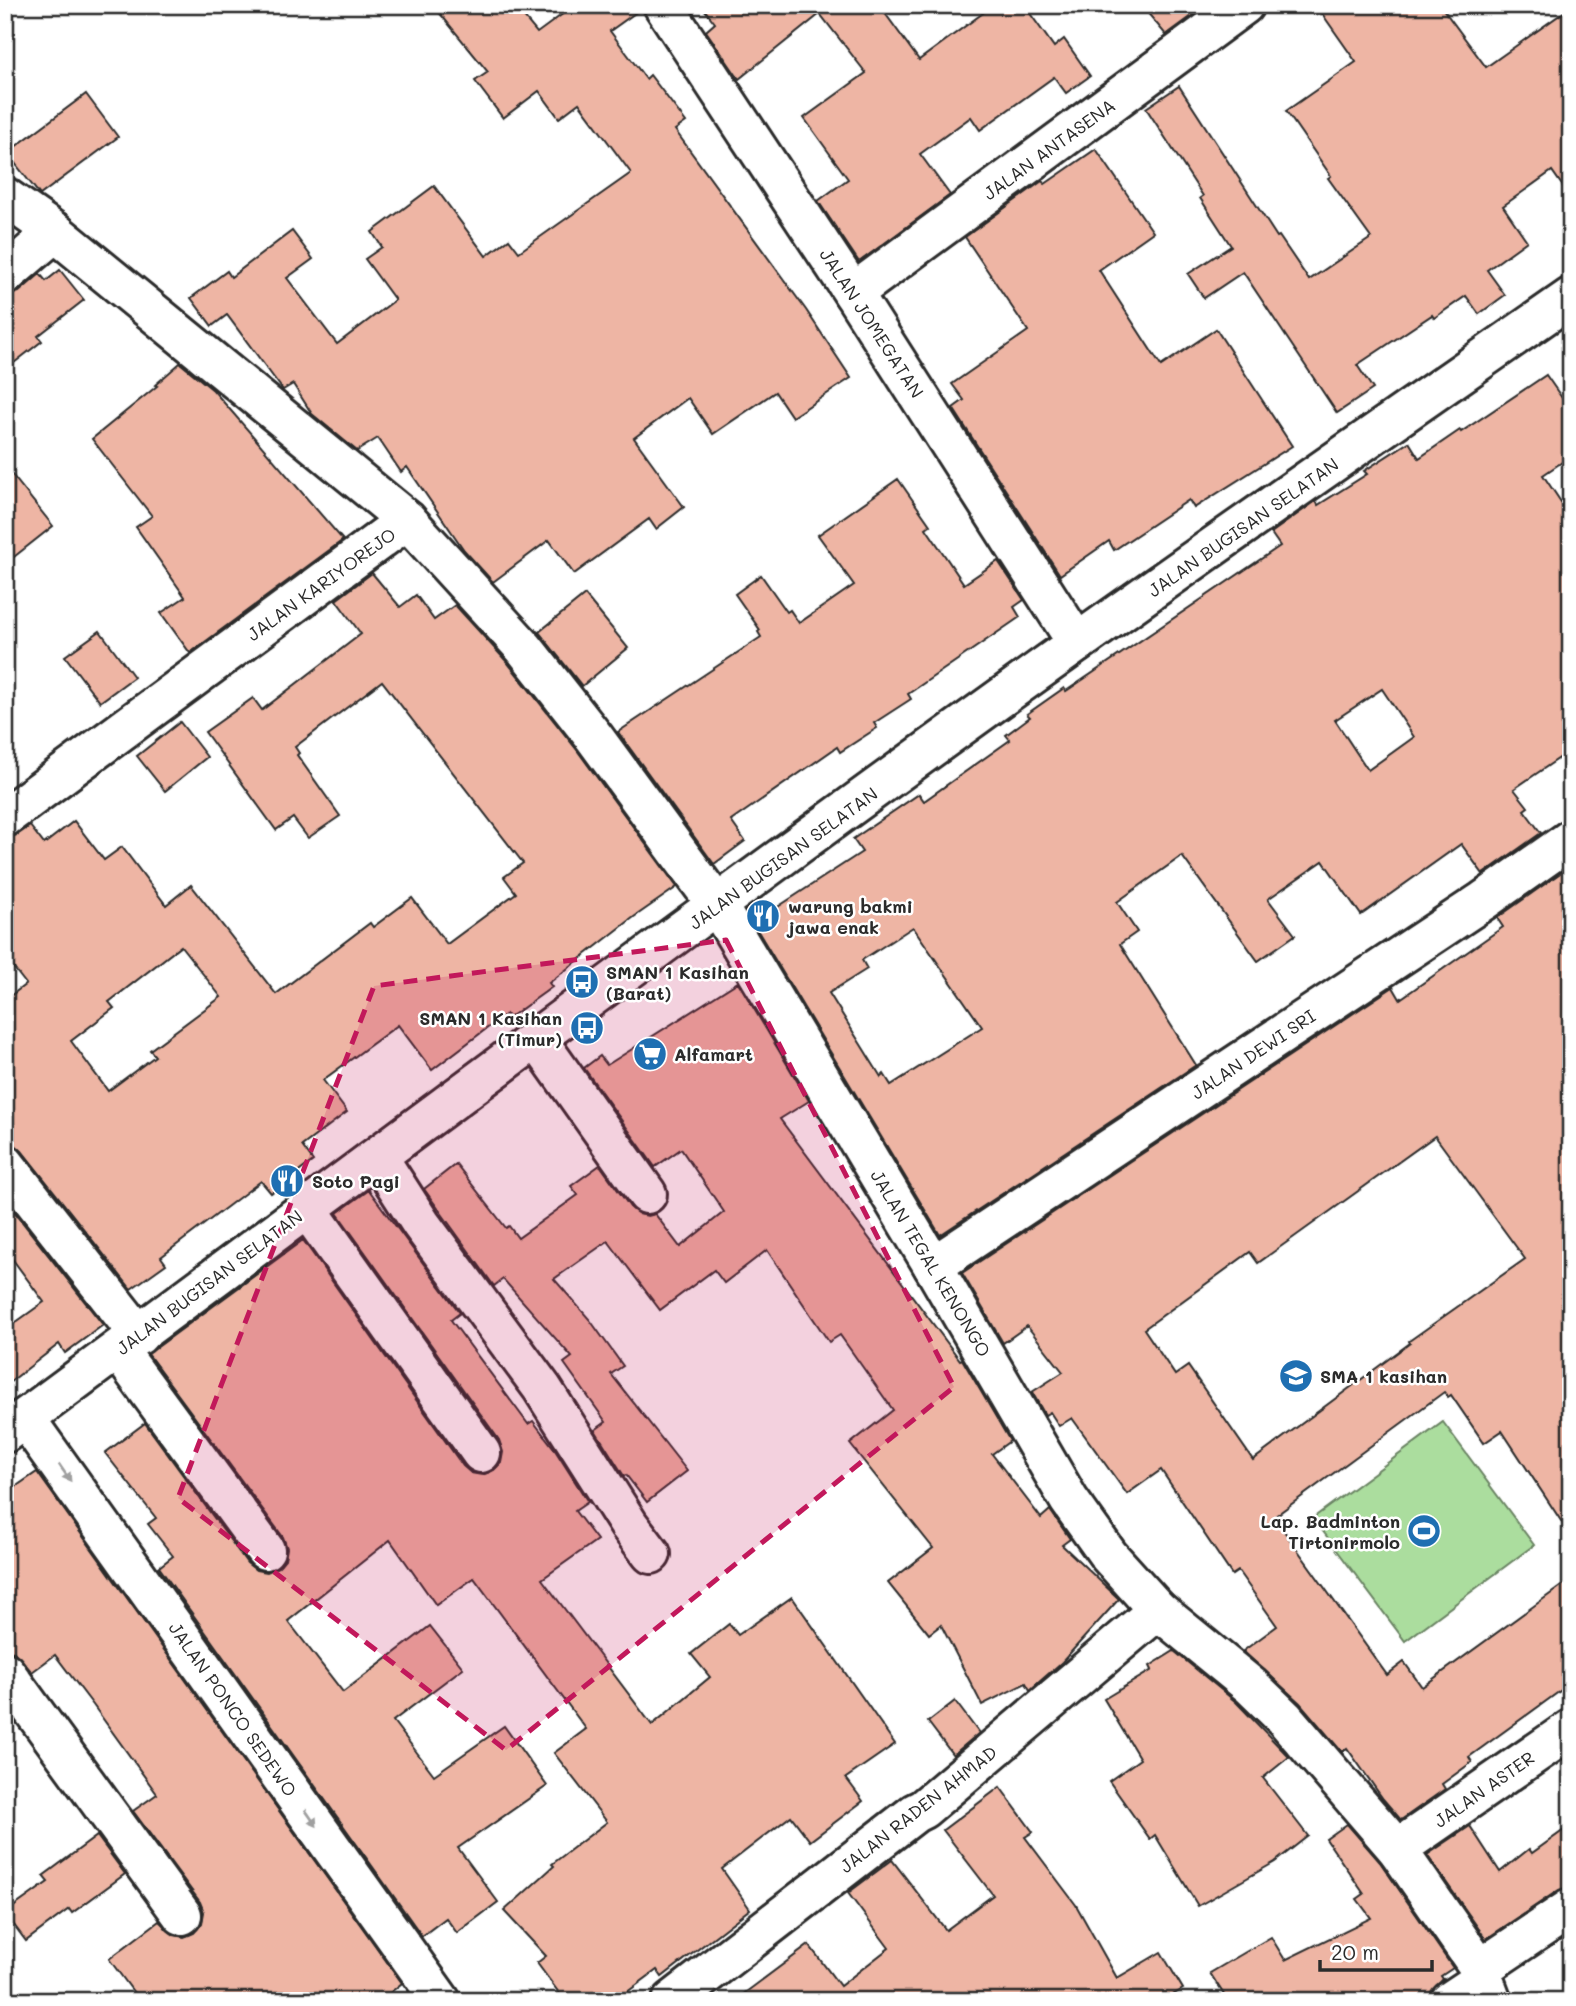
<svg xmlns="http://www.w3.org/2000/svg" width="1576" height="2006" font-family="Mali,sans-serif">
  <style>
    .green { fill: #abdd9e; stroke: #6b8464; stroke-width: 2 }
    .building { fill: #eeb5a4; stroke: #2b2b2b; stroke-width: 2; fill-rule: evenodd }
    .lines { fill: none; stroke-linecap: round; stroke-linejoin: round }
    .minor-casing { stroke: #2b2b2b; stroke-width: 44 }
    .minor { stroke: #fff; stroke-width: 38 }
    .oneway { fill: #a0a0a0 }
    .marked { fill: #c2185b; fill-opacity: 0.2; stroke: #c2185b; stroke-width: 5; stroke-dasharray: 14 9; stroke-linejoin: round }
    .labels { text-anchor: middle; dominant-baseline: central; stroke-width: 5; stroke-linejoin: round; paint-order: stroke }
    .street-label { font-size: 18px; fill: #2b2b2b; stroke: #fff }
    .poi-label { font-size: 18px; font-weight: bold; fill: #2b2b2b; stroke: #fff; text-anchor: start }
  </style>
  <rect width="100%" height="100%" fill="#fff"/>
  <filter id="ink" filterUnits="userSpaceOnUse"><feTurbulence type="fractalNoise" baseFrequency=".0143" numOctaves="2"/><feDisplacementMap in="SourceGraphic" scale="14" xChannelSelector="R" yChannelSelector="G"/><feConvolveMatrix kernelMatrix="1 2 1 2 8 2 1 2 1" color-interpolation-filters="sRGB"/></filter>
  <g filter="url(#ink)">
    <polygon class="green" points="1443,1422 1534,1545 1405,1641 1313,1518"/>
    <g class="building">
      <polygon points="433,5 514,5 537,33 575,5 641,5 642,8 610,31 646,79 650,75 686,122 675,130 806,310 851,378 792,417 775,392 713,434 688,398 634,438 684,507 656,529 649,519 574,574 549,540 493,582 464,550 407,467 401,472 378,438 357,451 312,414 293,384 283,390 227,315 212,326 191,298 227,271 231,277 292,231 313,259 287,278 337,344 395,300 365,259 382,247 372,232 434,186 486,256 509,239 519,252 631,173 579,103 559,118 539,91 503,118 475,81 488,72"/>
      <polygon points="701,5 879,5 919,60 994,5 1024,5 1054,47 1064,39 1090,76 1066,93 1054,77 980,130 971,117 920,154 950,195 859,262 818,201 848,179 804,118 866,73 820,14 739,79 706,31 715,23"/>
      <polygon points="1141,5 1207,5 1166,35"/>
      <polygon points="1316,5 1440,5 1486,67 1571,7 1571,198 1552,171 1503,206 1527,241 1487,270 1505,295 1479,314 1466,296 1434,318 1432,315 1357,365 1373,389 1337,413 1243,272 1204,298 1188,274 1231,246 1200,198 1203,196 1146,108 1179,86 1277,237 1279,236 1309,280 1371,238 1328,178 1331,176 1286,111 1356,62"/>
      <polygon points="86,94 118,137 40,195 7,153"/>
      <polygon points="1096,149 1153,232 1099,270 1161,366 1216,329 1292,446 1194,508 1189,500 1114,550 1109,541 1060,575 953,408 964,400 952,384 1028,331 965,237 1042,181 1045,184"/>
      <polygon points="60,270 84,300 38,336 42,341 5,370 5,296 19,292 40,274 46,281"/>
      <polygon points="180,363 213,390 343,540 190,653 161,613 185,597 136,527 152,516 92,439 157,386 155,385"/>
      <path d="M1546,375L1571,411V456L1543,475L1571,517V750L1514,789L1528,807L1524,810L1541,833L1483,874L1461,844L1361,915L1323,861L1268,899L1295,935L1258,961L1182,856L1117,902L1137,932L1120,944L1196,1065L940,1235L753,923L862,852L853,839L919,794L924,801L1010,740L1006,735L1030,717L1027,714L1064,688L1066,691L1280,546L1271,533L1316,501L1318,505L1367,474L1364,471L1409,442L1419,458L1460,430L1461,432ZM1382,689L1414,737L1368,770L1335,720ZM913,927L982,1027L891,1085L884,1074L881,1077L829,993L867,969L862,960Z"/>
      <polygon points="5,466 53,526 5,564"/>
      <polygon points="898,479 930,525 926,528 964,584 998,561 1024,600 1014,607 1020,617 908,694 911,699 874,723 877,728 840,752 837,747 731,821 745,841 714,864 618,732 761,637 758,632 760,630 735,594 761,575 787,612 790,610 799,623 854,585 818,535"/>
      <path d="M372,573L400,607L416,595L434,620L455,605L507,662L577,750L677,887L634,917L549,983L552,987L509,1018L506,1014L432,1070L398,1025L323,1080L347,1112L302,1146L313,1161L271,1193L261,1181L161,1257L166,1264L131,1289L22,1151L14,1144L5,1143V1000L26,984L5,957V838L17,835L30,826L44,844L74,821L104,860L122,847L166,905L191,885L276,994L370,923L373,927L412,898L447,944L516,893L504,877L523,863L382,681L295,747L299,753L297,755L340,816L308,838L293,818L276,830L205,732L253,698L262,710L361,634L336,600ZM181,946L221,997L150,1050L155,1056L108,1091L71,1041L114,1008L109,1002Z"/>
      <polygon points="585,595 628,648 582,686 539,632"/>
      <polygon points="100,631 134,677 100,702 65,656"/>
      <polygon points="180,722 207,757 165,791 137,756"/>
      <path d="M1566,869L1571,875V1536L1502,1431L1484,1443L1451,1395L1448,1397L1444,1392L1274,1517L1387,1675L1404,1662L1422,1687L1571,1579V1683L1469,1757L1472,1762L1442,1784L1445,1789L1401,1820L1383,1799L1347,1748L1342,1752L1300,1703L1243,1651L1277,1626L1238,1571L1232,1575L1161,1470L1127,1494L1072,1418L1059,1426L1050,1412L1045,1415L1032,1392L1063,1372L1027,1326L1003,1343L962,1273L1393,987L1400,999L1503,927L1497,918ZM1435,1136L1525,1259L1409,1341L1410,1343L1253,1460L1188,1366L1175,1375L1144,1329L1250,1252L1258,1263Z"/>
      <polygon points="738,982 809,1101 780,1119 960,1360 962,1359 1010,1441 992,1454 1041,1518 1050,1510 1070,1539 1062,1545 1119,1599 1062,1662 1030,1690 1026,1683 982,1705 941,1625 929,1634 888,1583 933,1548 850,1444 893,1410 840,1335 829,1342 767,1250 724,1283 714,1270 660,1310 608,1241 554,1279 590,1320 623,1366 611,1374 687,1471 647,1502 626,1475 624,1476 595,1430 606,1422 564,1363 572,1357 503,1279 494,1286 424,1189 456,1164 506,1228 509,1226 518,1238 578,1195 571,1186 600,1165 630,1207 639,1214 648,1216 655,1214 680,1247 724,1212 681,1149 655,1167 584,1068 600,1056 607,1065"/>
      <polygon points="369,1190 460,1313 451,1320 528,1424 533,1421 553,1447 588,1502 575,1511 597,1540 542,1579 652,1725 710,1677 691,1654 729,1624 738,1635 792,1597 895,1744 846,1778 863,1801 810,1841 791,1816 722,1869 750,1909 662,1977 657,1970 615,2001 565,2001 537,1963 546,1956 504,1911 554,1866 552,1864 607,1822 554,1753 586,1729 474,1578 436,1605 390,1540 288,1621 343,1692 430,1626 463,1668 393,1721 434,1775 504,1726 547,1786 458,1848 498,1902 457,1933 446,1918 422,1936 159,1567 173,1556 148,1524 156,1518 105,1453 145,1423 247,1563 256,1570 267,1572 278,1567 285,1559 287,1548 283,1537 148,1354 303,1240 463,1466 471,1473 482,1475 494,1470 501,1463 503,1452 499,1440 337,1213"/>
      <polygon points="5,1200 103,1325 65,1353 59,1344 5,1386 5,1330 44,1302 5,1249"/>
      <polygon points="37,1472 402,1983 380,2001 140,2001 109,1959 159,1921 174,1935 184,1937 194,1933 202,1923 204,1912 200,1902 133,1811 157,1794 93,1705 55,1655 32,1672 14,1652 5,1651 5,1494"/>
      <polygon points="1174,1651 1236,1702 1289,1757 1263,1778 1308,1836 1275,1862 1198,1906 1155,1835 1150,1839 1109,1781 1140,1759 1104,1699 1152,1670 1150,1666"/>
      <polygon points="955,1701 979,1733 953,1755 928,1722"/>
      <polygon points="1000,1787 1033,1832 1025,1837 1076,1905 1117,1978 1161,1952 1183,1989 1162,2001 734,2001 809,1945 840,1986 889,1948 848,1893 892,1860 946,1930 993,1895 943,1830"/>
      <polygon points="1347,1824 1380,1862 1453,1968 1441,1976 1443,1979 1430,1994 1411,2001 1228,2001 1210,1973 1271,1937 1285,1960 1371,1918 1357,1899 1364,1894 1326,1839"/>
      <polygon points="1571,1825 1571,1886 1559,1890 1486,1939 1427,1855 1470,1826 1500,1872 1529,1849 1532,1853"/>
      <polygon points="97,1836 125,1874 72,1913 69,1909 26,1941 5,1913 48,1882 43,1876"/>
    </g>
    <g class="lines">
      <g class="minor-casing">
        <g id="minor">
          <polyline points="663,5 853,293 1077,643"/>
          <polyline points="5,197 55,232 407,520 524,648 594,737 717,905 933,1266 1069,1500 1109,1556 1158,1610 1251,1686 1285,1719 1397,1849 1480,1969 1492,2001"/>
          <polyline points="5,275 55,232"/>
          <polyline points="853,293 1244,5"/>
          <polyline points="5,817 407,520"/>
          <polyline points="537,1039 647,1194"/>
          <polyline points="378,1157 421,1224 542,1388 629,1525 651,1554"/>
          <polyline points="5,1164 139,1335"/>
          <polyline points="306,1207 481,1453"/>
          <polyline points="933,1266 1483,901 1571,839"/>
          <polyline points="119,1351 265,1550"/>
          <polyline points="25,1418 441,2001"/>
          <path d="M5,1433C362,1169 716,901 1077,643C1241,526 1406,412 1571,297"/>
          <polyline points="5,1672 182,1915"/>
          <polyline points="1397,1849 1571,1729"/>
          <polyline points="1480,1969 1571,1908"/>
          <polyline points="672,2001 915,1813 923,1809 1158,1610"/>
          <polyline points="1450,2001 1483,1979"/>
        </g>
      </g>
      <use href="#minor" class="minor"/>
    </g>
    <defs><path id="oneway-solid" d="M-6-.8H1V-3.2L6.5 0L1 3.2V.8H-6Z" transform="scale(1.75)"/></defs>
    <g class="oneway">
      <use href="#oneway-solid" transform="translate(65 1473) rotate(55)"/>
      <use href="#oneway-solid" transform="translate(311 1818) rotate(55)"/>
    </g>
  </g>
  <path class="marked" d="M726,940L954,1387L506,1750L178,1498L374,986Z"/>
  <defs>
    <g id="restaurant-disc" transform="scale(1.75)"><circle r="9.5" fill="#1f6fb2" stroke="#fff"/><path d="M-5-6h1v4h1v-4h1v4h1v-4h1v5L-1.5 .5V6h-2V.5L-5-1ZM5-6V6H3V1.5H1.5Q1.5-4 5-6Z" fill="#fff"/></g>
    <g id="bus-disc" transform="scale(1.75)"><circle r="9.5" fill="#1f6fb2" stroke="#fff"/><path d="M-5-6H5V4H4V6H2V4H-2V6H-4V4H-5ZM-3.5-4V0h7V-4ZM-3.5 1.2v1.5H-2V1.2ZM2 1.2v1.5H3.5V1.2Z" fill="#fff"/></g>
    <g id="supermarket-disc" transform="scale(1.75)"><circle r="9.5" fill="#1f6fb2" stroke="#fff"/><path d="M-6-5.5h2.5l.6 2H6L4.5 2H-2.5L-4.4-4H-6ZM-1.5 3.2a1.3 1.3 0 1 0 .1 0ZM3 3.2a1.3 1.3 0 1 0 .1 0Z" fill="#fff"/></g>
    <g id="school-disc" transform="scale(1.75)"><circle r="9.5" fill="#1f6fb2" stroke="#fff"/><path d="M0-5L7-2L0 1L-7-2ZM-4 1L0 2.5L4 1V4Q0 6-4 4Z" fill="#fff"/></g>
    <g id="stadium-disc" transform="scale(1.75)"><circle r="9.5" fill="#1f6fb2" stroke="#fff"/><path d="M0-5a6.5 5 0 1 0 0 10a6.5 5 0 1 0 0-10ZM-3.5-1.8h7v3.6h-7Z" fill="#fff"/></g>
  </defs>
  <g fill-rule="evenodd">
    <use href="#restaurant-disc" x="763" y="916"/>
    <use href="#bus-disc" x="582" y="982"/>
    <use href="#bus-disc" x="587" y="1028"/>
    <use href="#supermarket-disc" x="650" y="1054"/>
    <use href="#restaurant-disc" x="287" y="1181"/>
    <use href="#school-disc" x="1296" y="1376"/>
    <use href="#stadium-disc" x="1424" y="1531"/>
  </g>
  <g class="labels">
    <g class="street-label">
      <text transform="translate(1049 149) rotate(-36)">JALAN ANTASENA</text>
      <text transform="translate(872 323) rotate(57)">JALAN JOMEGATAN</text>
      <text transform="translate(1243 527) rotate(-35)">JALAN BUGISAN SELATAN</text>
      <text transform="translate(321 584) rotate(-36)">JALAN KARIYOREJO</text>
      <text transform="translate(783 858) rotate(-36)">JALAN BUGISAN SELATAN</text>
      <text transform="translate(1253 1054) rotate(-34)">JALAN DEWI SRI</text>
      <text transform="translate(931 1263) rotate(59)">JALAN TEGAL KENONGO</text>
      <text transform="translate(209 1282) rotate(-37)">JALAN BUGISAN SELATAN</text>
      <text transform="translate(233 1709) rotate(55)">JALAN PONCO SEDEWO</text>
      <text transform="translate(1484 1789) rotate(-35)">JALAN ASTER</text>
      <text transform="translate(918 1809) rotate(-38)">JALAN RADEN AHMAD</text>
    </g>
    <g class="poi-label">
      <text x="788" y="906">warung bakmi<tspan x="788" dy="21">jawa enak</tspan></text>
      <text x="606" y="972">SMAN 1 Kasihan<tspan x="606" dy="21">(Barat)</tspan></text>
      <text x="562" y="1018" text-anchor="end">SMAN 1 Kasihan<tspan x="562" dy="21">(Timur)</tspan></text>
      <text x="674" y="1054">Alfamart</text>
      <text x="312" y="1181">Soto Pagi</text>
      <text x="1320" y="1376">SMA 1 kasihan</text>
      <text x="1400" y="1521" text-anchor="end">Lap. Badminton<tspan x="1400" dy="21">Tirtonirmolo</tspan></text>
    </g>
  </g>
  <rect width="1576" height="2006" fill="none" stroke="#fff" stroke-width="28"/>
  <rect x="14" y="14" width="1548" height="1978" fill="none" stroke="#2b2b2b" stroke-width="2.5" filter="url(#ink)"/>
  <path d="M1320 1960v10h112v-10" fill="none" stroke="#2b2b2b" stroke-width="3.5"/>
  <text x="1331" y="1960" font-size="21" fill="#2b2b2b" stroke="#ffffff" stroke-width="5" paint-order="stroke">20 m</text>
</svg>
